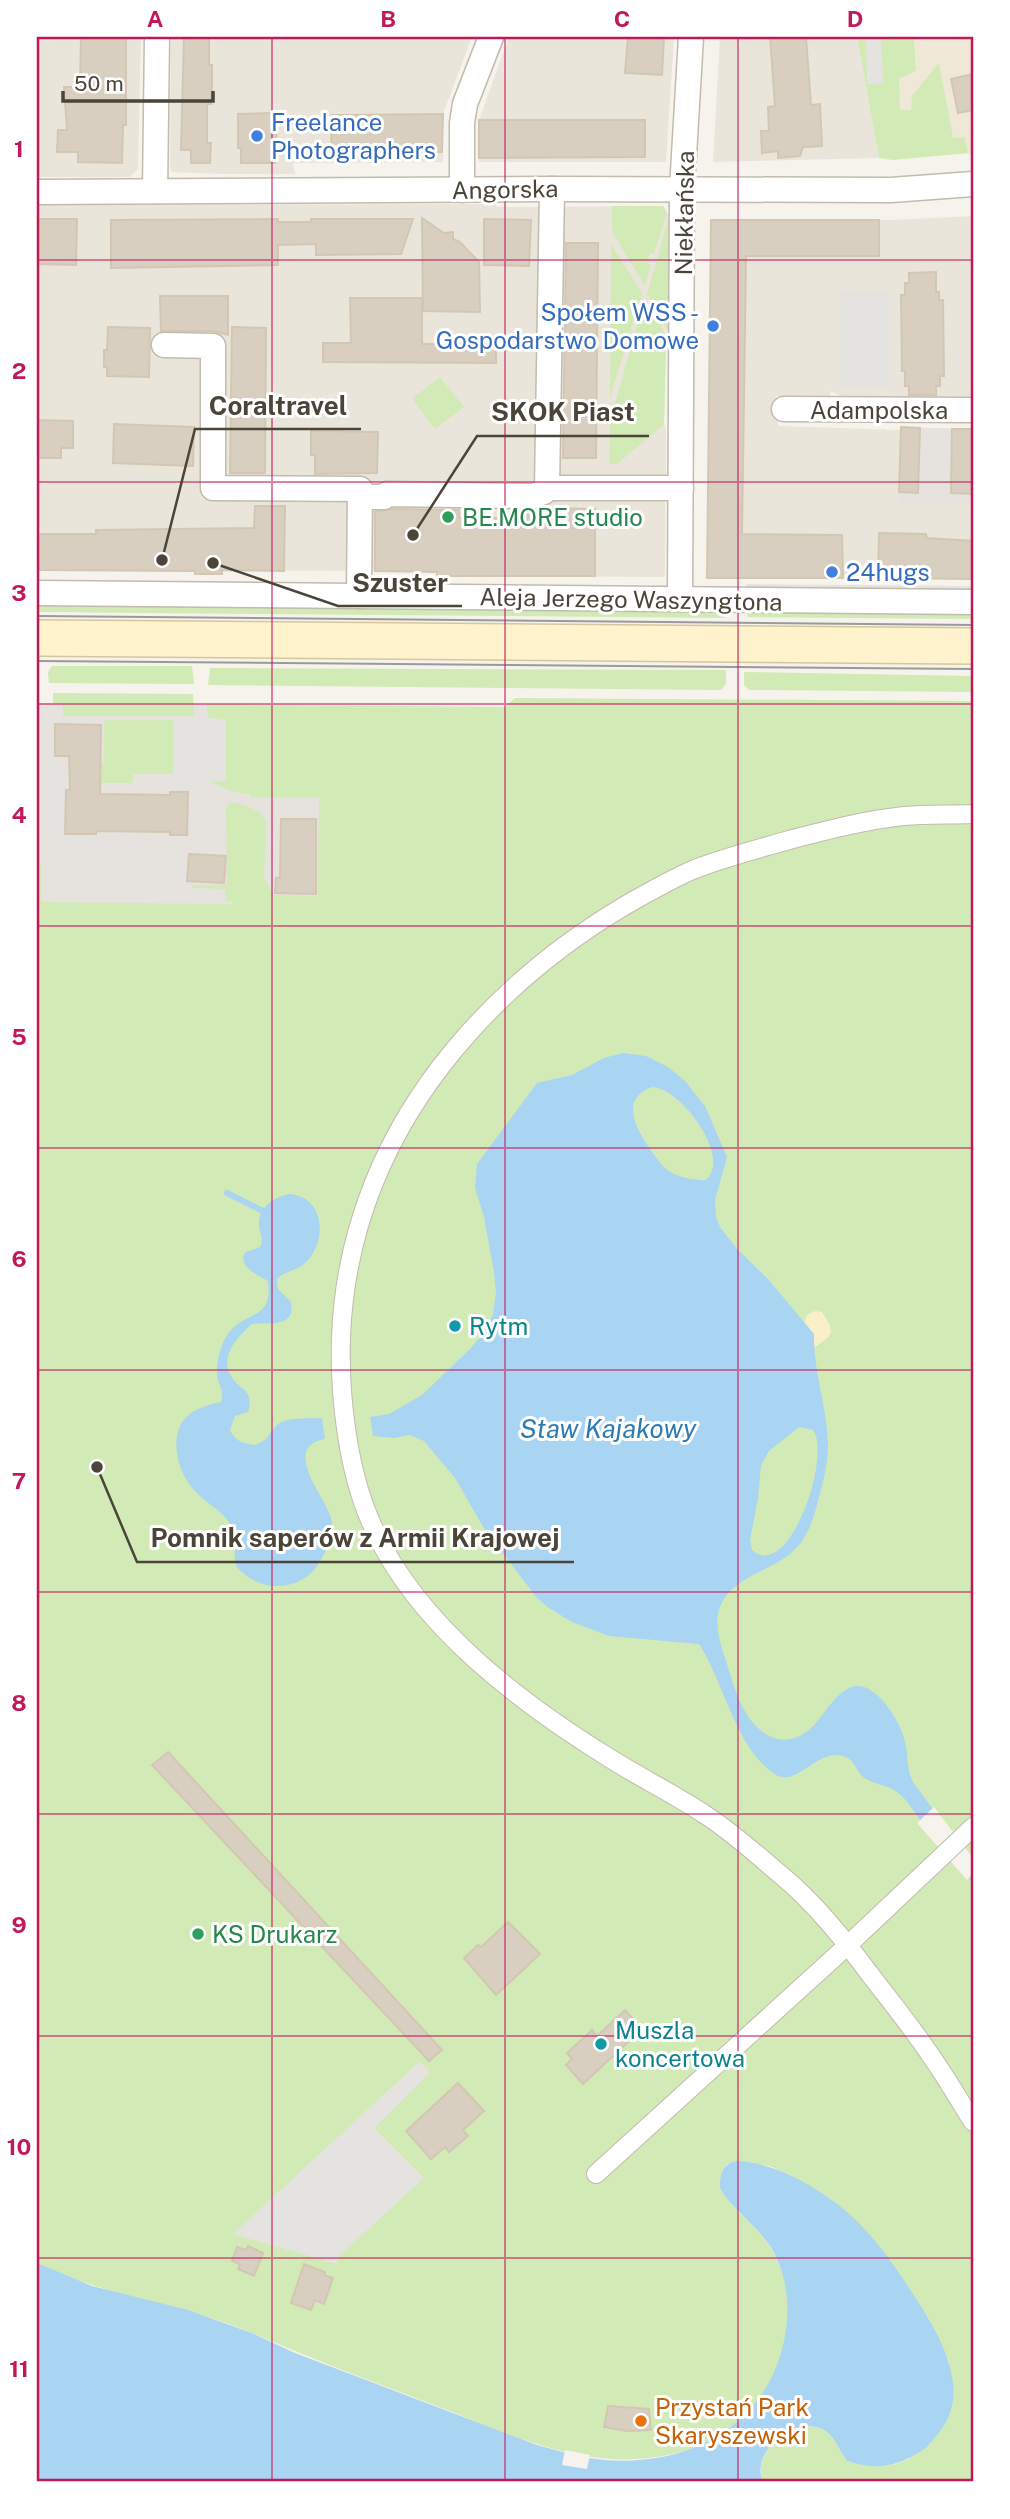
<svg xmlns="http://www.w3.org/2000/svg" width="1010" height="2519" font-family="'Public Sans',sans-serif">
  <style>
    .residential { fill: #eae5da }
    .industrial { fill: #e6e2dd }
    .education { fill: #efe8d6 }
    .green { fill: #d2eab5 }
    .sand { fill: #f9efc9 }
    .parking { fill: #e5e3e0 }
    .water { fill: #a9d4f2; fill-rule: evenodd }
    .pier { fill: #f6f3ec }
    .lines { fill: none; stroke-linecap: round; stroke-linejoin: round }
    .stream { stroke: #a9d4f2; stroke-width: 6 }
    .building { fill: #d8cfc1; stroke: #d3c7b4; stroke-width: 2 }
    .pedestrian-casing { stroke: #c2bbae; stroke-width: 20 }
    .minor-casing { stroke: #c2bbae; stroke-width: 27 }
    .secondary-casing { stroke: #d6c79b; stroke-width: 38 }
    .pedestrian { stroke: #fff; stroke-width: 18 }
    .minor { stroke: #fff; stroke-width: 24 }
    .secondary { stroke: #fff3cd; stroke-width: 35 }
    .tram { stroke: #9a9a9a; stroke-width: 2 }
    .grid { fill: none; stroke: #c2185b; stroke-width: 2; stroke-opacity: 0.55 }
    .shop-dot { fill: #3f7fe0; stroke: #fff; stroke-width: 2.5 }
    .leisure-dot { fill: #2e9e5b; stroke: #fff; stroke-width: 2.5 }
    .culture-dot { fill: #0f9aa8; stroke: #fff; stroke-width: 2.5 }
    .food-dot { fill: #e8710a; stroke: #fff; stroke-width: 2.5 }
    .labels { text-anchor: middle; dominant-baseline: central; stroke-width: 6; stroke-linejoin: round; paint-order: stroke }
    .shop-label { font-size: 24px; fill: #366cbe; stroke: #fff; text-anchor: start }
    .street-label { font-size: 24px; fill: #4b4439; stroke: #fff }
    .leisure-label { font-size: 24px; fill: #27864d; stroke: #fff; text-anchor: start }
    .culture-label { font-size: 24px; fill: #0d838f; stroke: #fff; text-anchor: start }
    .food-label { font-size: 24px; fill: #c56008; stroke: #fff; text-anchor: start }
    .water-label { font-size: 26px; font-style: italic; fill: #2e7ab2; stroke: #fff }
    .leader { fill: none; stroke: #4b4439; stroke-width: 2.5 }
    .callout-dot { fill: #4b4439; stroke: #fff; stroke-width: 2.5 }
    .callout-label { font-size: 26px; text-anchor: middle; font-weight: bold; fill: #4b4439; stroke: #fff; stroke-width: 6; stroke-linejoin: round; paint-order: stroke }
    .neatline { fill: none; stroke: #c2185b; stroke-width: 2.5 }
    .grid-label { font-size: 23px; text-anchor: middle; font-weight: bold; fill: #c2185b }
  </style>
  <rect width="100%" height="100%" fill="#f6f3ec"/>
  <g class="residential">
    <polygon points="37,37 141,37 138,169 130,177 37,177"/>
    <polygon points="171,37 472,37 443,114 443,162 293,163 295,174 222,174 172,172 170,168"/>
    <polygon points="509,37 674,37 666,162 479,162 479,120"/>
    <polygon points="720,37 857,37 879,158 713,162"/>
    <polygon points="495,204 497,207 663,206 670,217 664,424 666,430 665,577 437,576 437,572 375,571 222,570 222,574 195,574 194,571 37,570 37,205"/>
    <polygon points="973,216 973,396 841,396 830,391 830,397 776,396 778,426 901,430 898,503 973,504 973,579 707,578 711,220 892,220"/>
  </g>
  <g class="industrial">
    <polygon points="901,427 973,429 973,504 898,504"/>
    <polygon points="37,703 240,705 331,794 330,906 37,902"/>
  </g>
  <polygon class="education" points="914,37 973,37 973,153 899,157 899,78 907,76 916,70"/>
  <g class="green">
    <polygon points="857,37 914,37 916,70 907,76 899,78 900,110 911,110 912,96 939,63 953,138 965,137 968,153 893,160 879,158"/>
    <polygon points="612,206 663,206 667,213 654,254 650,253 647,263 651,265 645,286 612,231"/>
    <polygon points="669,217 670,217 668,331 647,294"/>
    <polygon points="611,244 642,293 610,398"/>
    <polygon points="644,301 648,303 666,336 664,424 617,464 609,464 610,421"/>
    <polygon points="440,377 464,407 435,429 412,399"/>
    <polygon points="37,601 726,609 726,618 37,612"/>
    <polygon points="747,609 973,611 973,619 747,617"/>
    <polygon points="52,666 192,666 194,684 49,683 48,672"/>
    <polygon points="210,668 726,670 726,684 721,690 208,685"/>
    <polygon points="744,672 973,676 973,692 749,690 744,685"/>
    <polygon points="53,693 193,694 194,716 63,716 63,704 53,703"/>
    <path d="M515,698L973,701V2482H763C750,2455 793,2414 824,2430C836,2437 839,2451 847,2461C870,2468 886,2469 909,2459L949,2362L928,2318L831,2199L790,2175L769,2166L737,2161L727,2164L722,2171C726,2182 729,2196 735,2206C739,2215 750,2221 756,2229C773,2247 785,2270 787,2295C791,2335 779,2377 752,2408C731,2433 704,2447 672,2454C587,2474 511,2434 434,2405C373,2382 312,2359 252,2333C182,2303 105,2297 37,2263L38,860L41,863V902L232,904V901H225V889L192,888V885H227L226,808L231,802C246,806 259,807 266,822L264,877L273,895L318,896L319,798L251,797L250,794L234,792L210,782L226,780V720L209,718L207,714V704L505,707Z"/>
    <polygon points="106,720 173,720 173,774 133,774 133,783 100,783 100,764 104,764 104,723"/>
  </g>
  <path class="sand" d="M815,1311L822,1312C837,1334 832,1335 814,1348V1334L804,1323L807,1315Z"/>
  <g class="parking">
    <polygon points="866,37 881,37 883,83 867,84"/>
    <polygon points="840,291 889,291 889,388 840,387"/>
    <polygon points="747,584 973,586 973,601 747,599"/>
    <polygon points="177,720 226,720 226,781 210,781 210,790 177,789"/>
    <polygon points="47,761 62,761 61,838 48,838"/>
    <polygon points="420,2061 430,2073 374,2128 424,2178 338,2257 337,2264 233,2234"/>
  </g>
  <g class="water">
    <path d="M623,1053L646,1056L668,1067L685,1081L705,1106L727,1157L715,1200L716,1217L720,1227L737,1249L768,1279L814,1334C813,1371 827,1407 828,1444C828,1463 823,1483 818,1501C814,1516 809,1533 799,1545C787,1560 768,1567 751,1576C710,1599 713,1623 726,1661C731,1677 735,1692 742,1706C755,1733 782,1752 809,1730C828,1714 846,1665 878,1696C891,1708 903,1729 906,1746C908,1759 907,1770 913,1782L973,1864V1882C954,1864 937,1841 921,1821C913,1811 907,1799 897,1792C887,1784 873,1785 863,1777C856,1771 855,1761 846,1757C817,1745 797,1791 773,1773C735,1746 724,1682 699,1644L609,1636L572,1622L549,1608L537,1598L485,1530L455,1478L424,1441L409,1435L394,1438L373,1436L370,1417L389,1414L422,1395L470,1349L482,1335L493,1315L496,1292L494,1272L484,1217L475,1188L477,1164L537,1083L572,1075L604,1058ZM652,1087C679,1087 733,1156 706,1180C694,1180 679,1178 669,1171C660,1165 654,1154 648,1146C635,1126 620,1099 652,1087ZM799,1427L813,1430C832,1456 789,1583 752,1550L750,1540L758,1498L761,1465L769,1451Z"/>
    <path d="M289,1194C325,1196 328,1242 305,1263C297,1271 284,1271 277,1279L278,1289L291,1302C296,1329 268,1322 252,1324C239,1335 220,1356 230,1374C238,1391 255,1388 248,1412L235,1416L230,1430C235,1441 243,1444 255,1445C269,1440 267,1436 276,1426C285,1416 309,1419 322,1418L325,1439C281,1446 324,1496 330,1515C333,1522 333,1530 331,1537C328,1548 318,1568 309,1575C286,1593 254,1588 236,1566C233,1553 237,1536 230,1524C222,1510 205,1503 195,1491C179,1475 169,1441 183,1421C191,1409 208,1405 221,1402C225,1391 218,1385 217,1375C216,1364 220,1347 226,1337C242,1309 274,1323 268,1281C258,1275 243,1269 243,1257L246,1252L260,1247C264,1238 260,1234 259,1225C258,1208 274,1197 289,1194Z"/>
    <path d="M737,2161C771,2163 802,2179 829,2198C865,2223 890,2258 913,2294C939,2334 975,2392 937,2435C931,2442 926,2449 918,2453C893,2468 874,2470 847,2461C839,2451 836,2437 824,2430C795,2414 749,2453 763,2482H37V2263L92,2286L188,2310L252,2333L295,2353L537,2445C559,2451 582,2458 605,2460C683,2466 758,2432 781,2353C790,2322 790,2288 777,2259C765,2230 735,2214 720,2188C720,2175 722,2163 737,2161Z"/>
  </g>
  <g class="pier">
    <polygon points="934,1807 973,1858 973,1874 967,1880 917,1823"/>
    <polygon points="565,2450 590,2455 587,2469 562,2465"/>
  </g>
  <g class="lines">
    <polyline class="stream" points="227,1193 263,1211"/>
  </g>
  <g class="building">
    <polygon points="81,37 126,37 126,125 123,125 122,163 78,162 78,152 57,152 58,130 67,130 64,87 80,87"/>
    <polygon points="184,37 209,37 209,65 212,65 212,85 211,104 207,104 207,143 211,143 210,163 191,163 191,150 181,150"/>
    <polygon points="628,37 664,37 662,75 625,73"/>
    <polygon points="770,37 806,37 811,105 820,104 822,146 803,147 800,156 778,158 778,151 762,153 761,131 769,131 768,107 775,106"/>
    <polygon points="973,74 973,110 958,113 951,79"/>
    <polygon points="274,113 275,128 277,128 275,163 241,163 241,148 238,148 238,114"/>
    <polygon points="443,114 442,152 331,151 332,115"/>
    <polygon points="479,120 645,120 645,157 479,158"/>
    <polygon points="422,218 444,233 453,232 453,239 460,242 479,262 480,312 423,311"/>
    <polygon points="37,219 77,219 76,265 37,264"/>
    <polygon points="278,219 278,222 311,222 311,219 413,219 401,254 316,255 316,244 278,245 278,265 111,268 111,220"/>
    <polygon points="484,219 531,220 529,266 484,265"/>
    <polygon points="711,220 879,220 879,256 746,256 742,534 842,535 843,578 707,578"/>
    <polygon points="566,243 598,243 596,458 563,458"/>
    <polygon points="936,272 936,292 939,292 939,300 943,300 944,376 940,376 940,386 936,386 936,395 909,395 909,386 905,386 905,371 902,371 901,295 905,295 905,283 909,283 909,273"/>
    <polygon points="160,296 228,296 228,335 213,331 161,331"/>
    <polygon points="350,298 422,298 422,344 496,344 496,363 323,362 323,343 351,343"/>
    <polygon points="108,327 150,328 149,377 107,376 107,367 104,367 104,350 107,350"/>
    <polygon points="232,327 266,328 265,473 230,473"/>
    <polygon points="37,420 73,421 73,448 61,448 61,458 37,458"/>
    <polygon points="114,424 194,427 193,466 113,463"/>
    <polygon points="901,427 920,428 918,493 899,492"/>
    <polygon points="952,429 973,429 973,494 951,493"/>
    <polygon points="311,431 378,432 377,473 315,474 315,455 311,455"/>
    <polygon points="255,506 285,506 284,571 222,570 222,574 195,574 195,571 37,570 37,534 96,534 96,530 254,528"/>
    <polygon points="542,508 595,509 595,576 437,576 437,572 375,571 375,512 392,509 459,510 459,518 517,518 518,511"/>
    <polygon points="879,533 926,534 927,538 973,541 973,579 878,578"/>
    <polygon points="55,724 101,725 100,794 170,795 170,792 188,792 187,835 170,835 170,832 96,831 96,834 65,834 66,790 70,790 69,756 55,756"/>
    <polygon points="281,819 316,819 316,894 275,893 276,878 280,878"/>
    <polygon points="189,854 226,856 224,883 187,881"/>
    <polygon points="168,1752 442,2050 429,2061 152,1765"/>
    <polygon points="508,1922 540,1954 496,1995 464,1958 478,1945 481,1947"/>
    <polygon points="625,2010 642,2029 583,2084 566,2065 572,2059 567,2053 592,2030 597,2036"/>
    <polygon points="458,2083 484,2111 463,2130 468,2136 449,2152 445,2147 431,2159 406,2131"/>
    <polygon points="248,2246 263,2253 254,2276 238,2269 240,2264 232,2261 237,2247 246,2250"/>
    <polygon points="304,2264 325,2272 324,2275 333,2278 324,2304 315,2300 311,2310 291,2303"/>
    <polygon points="608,2406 649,2409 651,2430 627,2431 604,2427"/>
  </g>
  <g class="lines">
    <g class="pedestrian-casing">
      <g id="pedestrian">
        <path d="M973,814C950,815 927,814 904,816C866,820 827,830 789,840C758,849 726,857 695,869C671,879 649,892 626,905C560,944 503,991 454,1050C386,1132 345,1229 341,1337C339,1397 348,1475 374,1529C419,1627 522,1704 611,1759C641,1778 674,1794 704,1814C731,1831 756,1854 781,1875C816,1904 845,1941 872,1977C892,2003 913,2029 931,2056C946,2077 959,2100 973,2122"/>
        <polyline points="596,2174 848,1945 973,1827"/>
      </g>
    </g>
    <g class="minor-casing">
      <g id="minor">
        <polyline points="462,190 462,123 465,104 491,37"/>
        <polyline points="155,191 157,37"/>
        <polyline points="37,192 552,189 891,190 973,184"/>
        <polyline points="164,345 213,346 213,488 360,489 359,596"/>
        <polyline points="784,409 973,410"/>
        <polyline points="547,488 681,488"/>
        <polyline points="360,497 384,497 387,494 533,496 544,492 547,488 552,189"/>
        <polyline points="37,593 973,602"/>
        <polyline points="680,599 682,189 691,37"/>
      </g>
    </g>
    <g class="secondary-casing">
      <polyline id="secondary" points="37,638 973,646"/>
    </g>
    <use href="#pedestrian" class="pedestrian"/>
    <use href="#minor" class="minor"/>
    <use href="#secondary" class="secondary"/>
    <g class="tram">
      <polyline points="37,616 973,625"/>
      <polyline points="37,661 973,669"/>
    </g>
  </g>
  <path class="grid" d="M272,37V2482M505,37V2482M738,37V2482M37,260H973M37,482H973M37,704H973M37,926H973M37,1148H973M37,1370H973M37,1592H973M37,1814H973M37,2036H973M37,2258H973"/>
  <g class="shop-dot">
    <circle cx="257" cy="136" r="7"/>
    <circle cx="713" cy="326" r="7"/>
    <circle cx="832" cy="572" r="7"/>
  </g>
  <g class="leisure-dot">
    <circle cx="448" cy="517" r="7"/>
    <circle cx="198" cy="1934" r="7"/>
  </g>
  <g class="culture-dot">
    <circle cx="455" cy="1326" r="7"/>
    <circle cx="601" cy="2044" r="7"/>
  </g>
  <circle class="food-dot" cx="641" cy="2421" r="7"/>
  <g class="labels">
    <g class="shop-label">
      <text x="271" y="122">Freelance<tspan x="271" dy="28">Photographers</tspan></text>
      <text x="699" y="312" text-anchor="end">Społem WSS -<tspan x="699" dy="28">Gospodarstwo Domowe</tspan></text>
      <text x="846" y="572">24hugs</text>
    </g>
    <g class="street-label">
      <text transform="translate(505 189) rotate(-1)">Angorska</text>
      <text transform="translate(684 213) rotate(-89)">Niekłańska</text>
      <text x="879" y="410">Adampolska</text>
      <text transform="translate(631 599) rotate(1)">Aleja Jerzego Waszyngtona</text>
    </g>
    <g class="leisure-label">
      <text x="462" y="517">BE.MORE studio</text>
      <text x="212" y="1934">KS Drukarz</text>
    </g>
    <g class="culture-label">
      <text x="469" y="1326">Rytm</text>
      <text x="615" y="2030">Muszla<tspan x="615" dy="28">koncertowa</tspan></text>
    </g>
    <g class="food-label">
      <text x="655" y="2407">Przystań Park<tspan x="655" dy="28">Skaryszewski</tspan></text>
    </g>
    <g class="water-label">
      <text x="608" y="1428">Staw Kajakowy</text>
    </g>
  </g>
  <path class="leader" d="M162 560L195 429H361M413 535L477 436H649M213 563L338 606H462M97 1467L137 1562H574"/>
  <g class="callout-dot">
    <circle cx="162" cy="560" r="7"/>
    <circle cx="413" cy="535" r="7"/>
    <circle cx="213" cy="563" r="7"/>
    <circle cx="97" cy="1467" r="7"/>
  </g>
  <g class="callout-label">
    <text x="278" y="415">Coraltravel</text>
    <text x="563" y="421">SKOK Piast</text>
    <text x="400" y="592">Szuster</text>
    <text x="355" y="1547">Pomnik saperów z Armii Krajowej</text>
  </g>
  <rect width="1010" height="2519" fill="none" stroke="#ffffff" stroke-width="77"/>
  <path d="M63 91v10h150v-10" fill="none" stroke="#4b4439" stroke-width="3.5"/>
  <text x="74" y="91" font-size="21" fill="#4b4439" stroke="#ffffff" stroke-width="5" paint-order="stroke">50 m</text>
  <rect x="38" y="38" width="934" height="2442" class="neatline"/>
  <g class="grid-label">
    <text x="155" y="27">A</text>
    <text x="388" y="27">B</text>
    <text x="622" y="27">C</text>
    <text x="855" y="27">D</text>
    <text x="19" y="157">1</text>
    <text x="19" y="379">2</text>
    <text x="19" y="601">3</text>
    <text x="19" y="823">4</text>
    <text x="19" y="1045">5</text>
    <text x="19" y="1267">6</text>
    <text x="19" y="1489">7</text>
    <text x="19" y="1711">8</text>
    <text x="19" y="1933">9</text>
    <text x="19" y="2155">10</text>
    <text x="19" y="2377">11</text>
  </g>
</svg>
